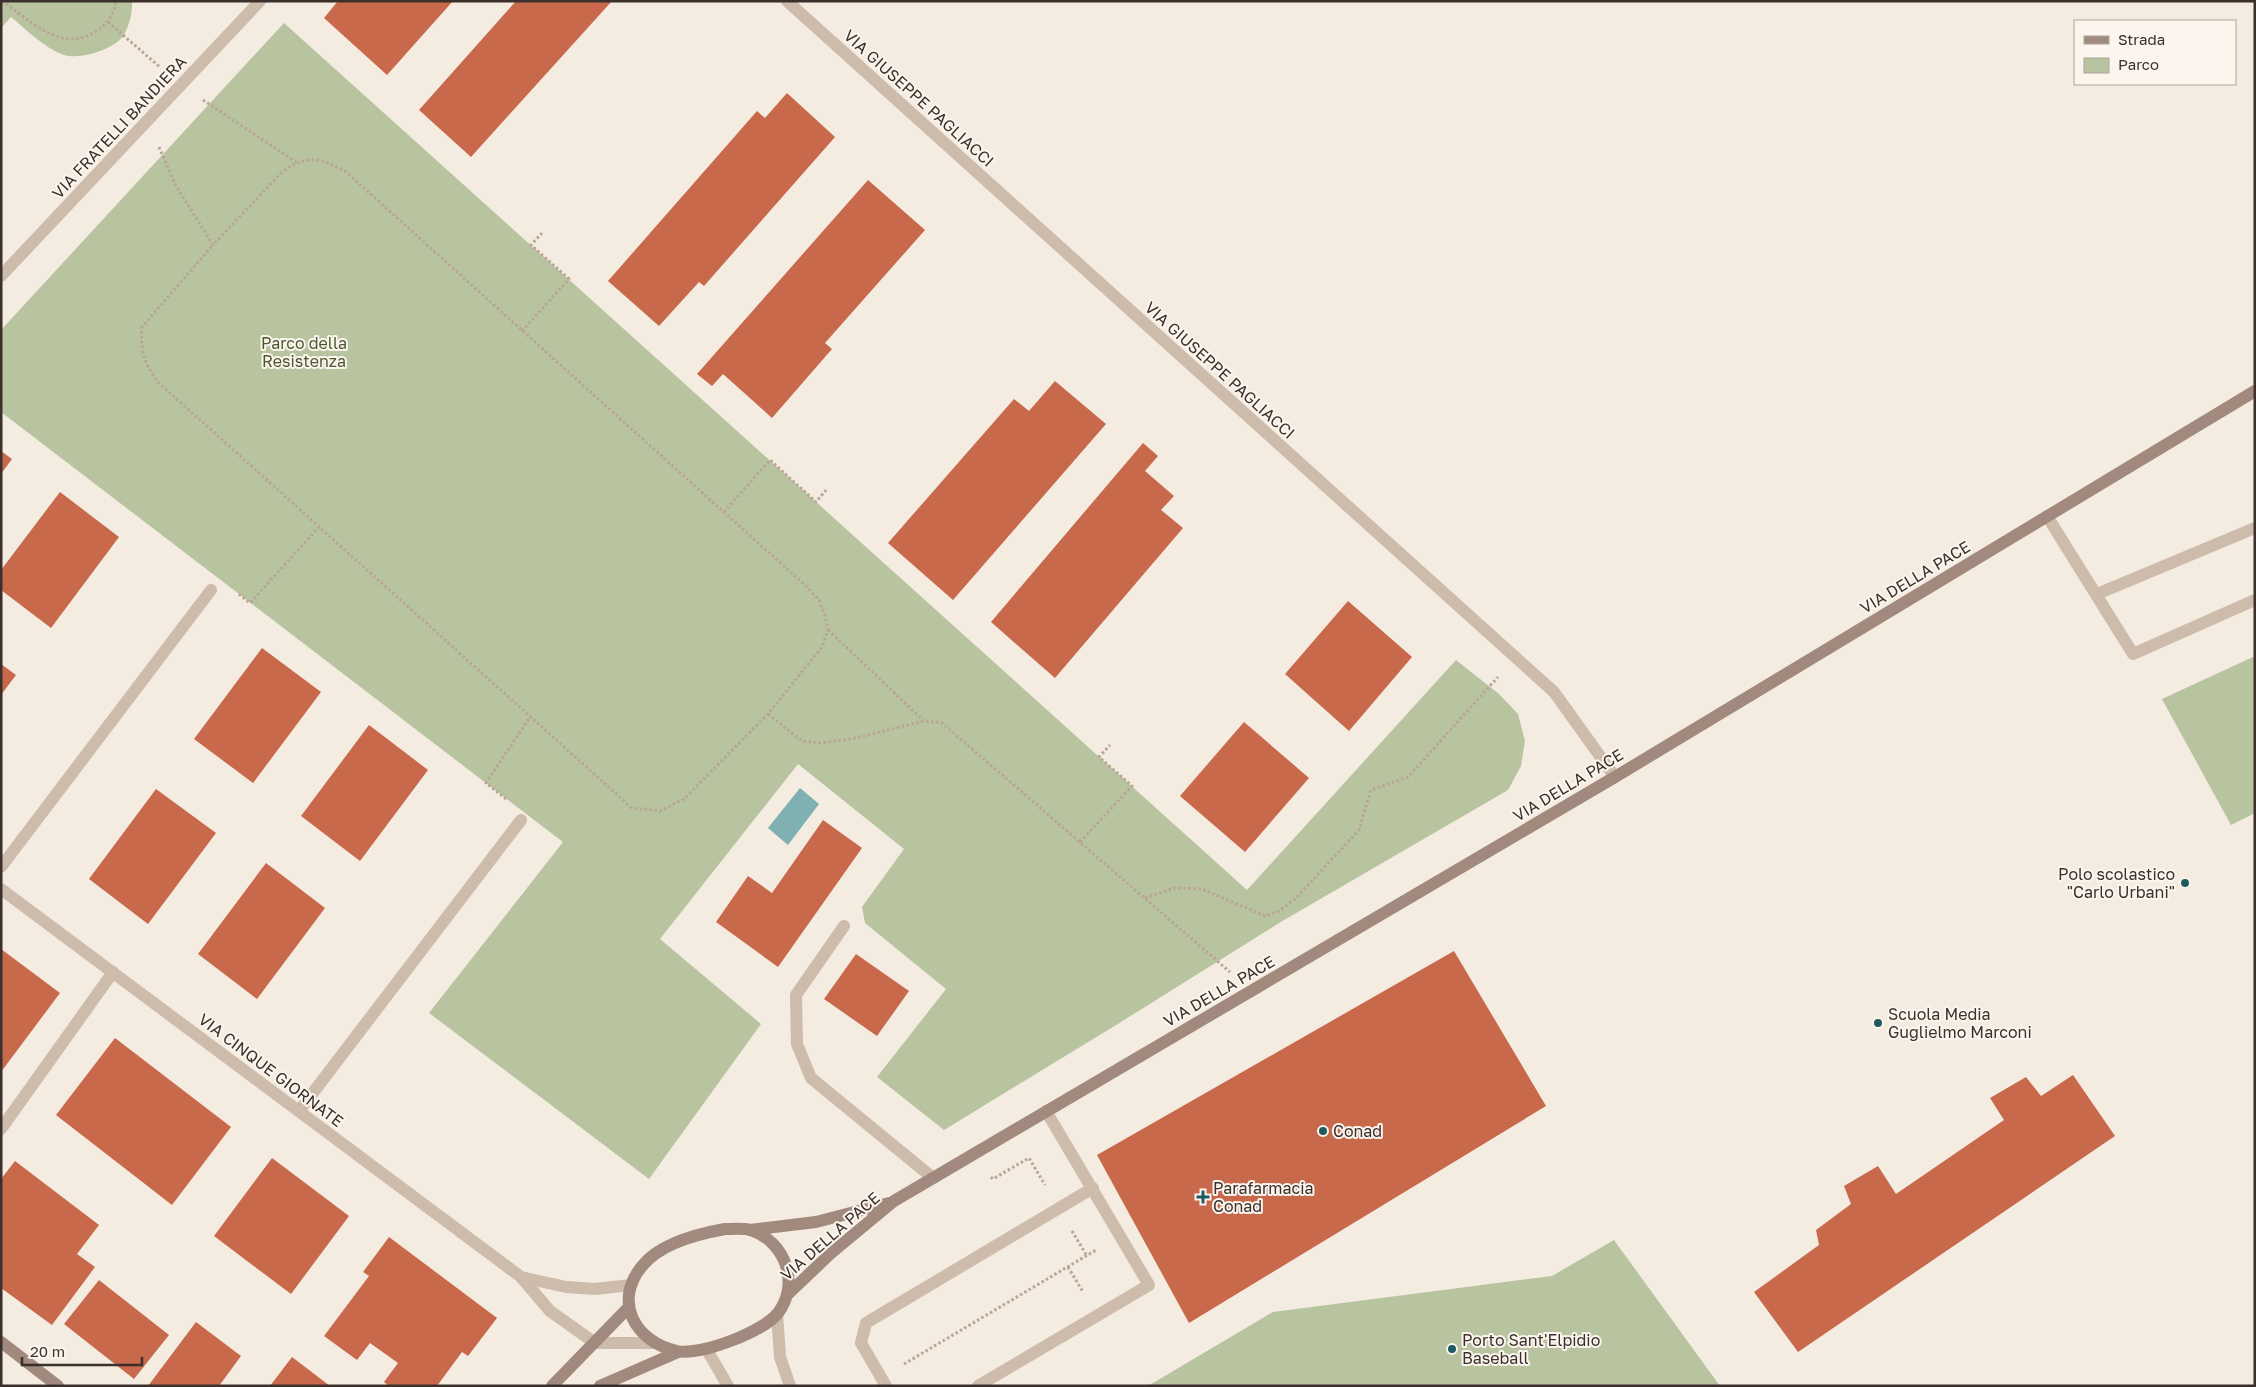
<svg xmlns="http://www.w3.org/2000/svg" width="2256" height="1387" font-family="'Golos Text',sans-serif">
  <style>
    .green { fill: #b8c4a0 }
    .water { fill: #7fb0b2 }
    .building { fill: #c8694b }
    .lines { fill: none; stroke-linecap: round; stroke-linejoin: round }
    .path { stroke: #b9a596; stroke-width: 3; stroke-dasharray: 2.5 2.5; stroke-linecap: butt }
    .lane { stroke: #cdbbac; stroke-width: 12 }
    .street { stroke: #cdbbac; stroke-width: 12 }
    .secondary { stroke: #a18a7d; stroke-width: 12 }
    .poi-dot { fill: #1f5a5e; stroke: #fbf5ee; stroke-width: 2 }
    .labels { text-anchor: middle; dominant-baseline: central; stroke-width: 4; stroke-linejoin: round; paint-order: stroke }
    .street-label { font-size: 16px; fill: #3b302b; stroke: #fbf5ee }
    .park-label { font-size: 16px; fill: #4a5a2e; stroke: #fbf5ee }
    .poi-label { font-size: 16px; fill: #3b302b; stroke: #fbf5ee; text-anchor: start }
  </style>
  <rect width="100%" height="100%" fill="#f4ebe1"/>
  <g class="green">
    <path d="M1,1H132C133,11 129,26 124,35C115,49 81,60 64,55C44,48 27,30 11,17L1,28Z"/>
    <polygon points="284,23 1247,890 1456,660 1499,694 1518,714 1525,741 1521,766 1508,790 1279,923 1121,1022 944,1130 877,1077 946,989 865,923 862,907 904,849 798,764 660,939 761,1024 649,1179 429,1013 563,842 1,412 1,330"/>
    <polygon points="2255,656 2255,813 2231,825 2162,699"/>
    <polygon points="1614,1240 1720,1386 1148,1386 1273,1312 1552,1276"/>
  </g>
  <polygon class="water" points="800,788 819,804 788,845 768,828"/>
  <g class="building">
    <polygon points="338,1 453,1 387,75 324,18"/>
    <polygon points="516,1 612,1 471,157 419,110"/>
    <polygon points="787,93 835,137 704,286 699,282 659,326 608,281 757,111 765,118"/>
    <polygon points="868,180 925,230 825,343 832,349 772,418 723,374 712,386 697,374"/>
    <polygon points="1055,381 1106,424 953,600 888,543 1014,399 1029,411"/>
    <polygon points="1143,443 1158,456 1145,471 1174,496 1161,510 1183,528 1055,678 991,622"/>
    <polygon points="1,451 12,459 1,474"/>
    <polygon points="60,492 119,537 51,628 1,590 1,570"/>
    <polygon points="1348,601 1412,657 1349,731 1285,674"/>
    <polygon points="262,648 321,692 253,783 194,739"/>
    <polygon points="1,664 16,675 1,695"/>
    <polygon points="1244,722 1309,778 1245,852 1180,796"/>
    <polygon points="369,725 428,770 360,861 301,816"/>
    <polygon points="156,789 216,833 148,924 89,879"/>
    <polygon points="823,820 862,848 778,967 716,922 748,876 772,893"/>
    <polygon points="266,863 325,908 257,999 198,954"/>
    <polygon points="1,949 60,993 1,1072"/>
    <polygon points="1454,951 1546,1106 1189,1323 1097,1155"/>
    <polygon points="856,954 909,991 877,1036 824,999"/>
    <polygon points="115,1038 231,1127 172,1205 56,1115"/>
    <polygon points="2073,1075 2115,1136 1798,1352 1754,1292 1819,1245 1816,1230 1851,1204 1844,1186 1878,1166 1896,1194 2004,1120 1990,1098 2026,1077 2041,1096"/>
    <polygon points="272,1158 349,1216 291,1294 214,1236"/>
    <polygon points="15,1161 99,1225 77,1254 95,1267 52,1325 1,1288 1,1179"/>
    <polygon points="389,1237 497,1318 468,1356 462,1352 437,1386 389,1386 384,1382 398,1363 370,1343 357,1360 324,1336 369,1276 363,1272"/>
    <polygon points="99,1280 169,1335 134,1379 64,1324"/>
    <polygon points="196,1322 241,1356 219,1386 148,1386"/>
    <polygon points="292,1357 330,1386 270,1386"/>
  </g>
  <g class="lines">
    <g class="path">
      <path d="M2,1C31,21 63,55 98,30C108,23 114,14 116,1"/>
      <polyline points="108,22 161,68"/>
      <polyline points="203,100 296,162"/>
      <path d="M159,147L176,186L213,245L282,172C307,154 320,158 345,171L806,586L819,600L825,616L828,630L822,647L768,714L684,799L660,811L632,808L159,383C144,365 140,350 142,327L213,245"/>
      <polyline points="522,331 569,279 531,245 542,233"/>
      <polyline points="724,512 770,460 816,502 827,489"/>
      <polyline points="239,594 250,603 319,527"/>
      <polyline points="828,630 923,720"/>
      <polyline points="768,714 802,741 822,743 856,738 924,721 942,723 1230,972"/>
      <polyline points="506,799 486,783 530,717"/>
      <polyline points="1080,842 1132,786 1099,757 1110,745"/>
      <polyline points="1145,898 1174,888 1202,889 1265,916 1279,911 1295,899 1359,830 1371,790 1408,777 1498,677"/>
      <polyline points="991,1177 993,1179 1029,1158 1045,1185"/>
      <polyline points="1072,1231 1087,1256"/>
      <polyline points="1068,1267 1083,1292"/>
      <polyline points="904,1364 1096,1250"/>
    </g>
    <g class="lane">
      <polyline points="2047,516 2133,654 2255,600"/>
      <polyline points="2097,594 2255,528"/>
      <polyline points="1,867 211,590"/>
      <polyline points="844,926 796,995 797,1044 811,1078 933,1178"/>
      <polyline points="299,1111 521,820"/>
      <polyline points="886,1386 861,1343 866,1323 1093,1188"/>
      <polyline points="978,1386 1149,1285 1046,1111"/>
    </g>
    <g class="street">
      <polyline points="787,1 1554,692 1615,777"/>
      <polyline points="1,276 260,1"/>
      <polyline points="1,889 521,1277 550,1311 595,1343 655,1343"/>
      <polyline points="1,1129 113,972"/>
      <polyline points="521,1277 566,1287 595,1289 631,1285"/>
      <polyline points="777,1314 780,1357 790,1386"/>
      <polyline points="707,1350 728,1386"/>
    </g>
    <g class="secondary">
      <path d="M725,1229C733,1229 743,1228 751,1230C786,1242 800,1284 778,1313C763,1332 700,1356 677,1351C635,1342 612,1301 643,1265C661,1243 697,1234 725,1229Z"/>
      <polyline points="750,1230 816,1222 889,1203"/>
      <polyline points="787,1295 830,1254 894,1201 1615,777 2255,391"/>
      <polyline points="1,1342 58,1386"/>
      <polyline points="552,1386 629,1307"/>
      <polyline points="600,1386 678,1352"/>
    </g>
  </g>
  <g class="poi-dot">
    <circle cx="2185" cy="883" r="5"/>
    <circle cx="1878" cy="1023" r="5"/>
    <circle cx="1323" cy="1131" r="5"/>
    <path d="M1200.5 1189.5h5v5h5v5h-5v5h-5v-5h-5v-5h5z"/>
    <circle cx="1452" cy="1349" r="5"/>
  </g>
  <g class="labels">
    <g class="street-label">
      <text transform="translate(919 98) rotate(42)">VIA GIUSEPPE PAGLIACCI</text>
      <text transform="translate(119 127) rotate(-47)">VIA FRATELLI BANDIERA</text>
      <text transform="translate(1220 370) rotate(42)">VIA GIUSEPPE PAGLIACCI</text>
      <text transform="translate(1915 577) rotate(-31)">VIA DELLA PACE</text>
      <text transform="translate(1568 785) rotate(-31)">VIA DELLA PACE</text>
      <text transform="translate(1219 991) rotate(-30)">VIA DELLA PACE</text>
      <text transform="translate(271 1070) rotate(37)">VIA CINQUE GIORNATE</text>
      <text transform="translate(830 1236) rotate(-41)">VIA DELLA PACE</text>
    </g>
    <g class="park-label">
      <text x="304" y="343">Parco della<tspan x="304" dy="18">Resistenza</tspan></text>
    </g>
    <g class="poi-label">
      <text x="2175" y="874" text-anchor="end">Polo scolastico<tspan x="2175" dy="18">"Carlo Urbani"</tspan></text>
      <text x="1888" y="1014">Scuola Media<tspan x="1888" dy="18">Guglielmo Marconi</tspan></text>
      <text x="1333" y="1131">Conad</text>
      <text x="1213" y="1188">Parafarmacia<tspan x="1213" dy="18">Conad</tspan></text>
      <text x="1462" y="1340">Porto Sant'Elpidio<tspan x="1462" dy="18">Baseball</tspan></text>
    </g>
  </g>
  <rect width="2256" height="1387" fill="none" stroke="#3b302b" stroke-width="5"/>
  <rect x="2074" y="20" width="162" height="65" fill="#fbf5ee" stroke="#aea6a0"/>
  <rect x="2084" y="36" width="25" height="8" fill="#a18a7d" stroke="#aea6a0"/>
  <text x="2118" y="45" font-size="15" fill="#3b302b">Strada</text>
  <rect x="2084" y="58" width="25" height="15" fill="#b8c4a0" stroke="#aea6a0"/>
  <text x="2118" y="70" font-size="15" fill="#3b302b">Parco</text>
  <path d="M22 1357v8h120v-8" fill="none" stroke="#3b302b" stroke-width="2.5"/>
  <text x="30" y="1357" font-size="15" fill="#3b302b" stroke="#fbf5ee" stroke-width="4" paint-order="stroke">20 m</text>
</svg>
